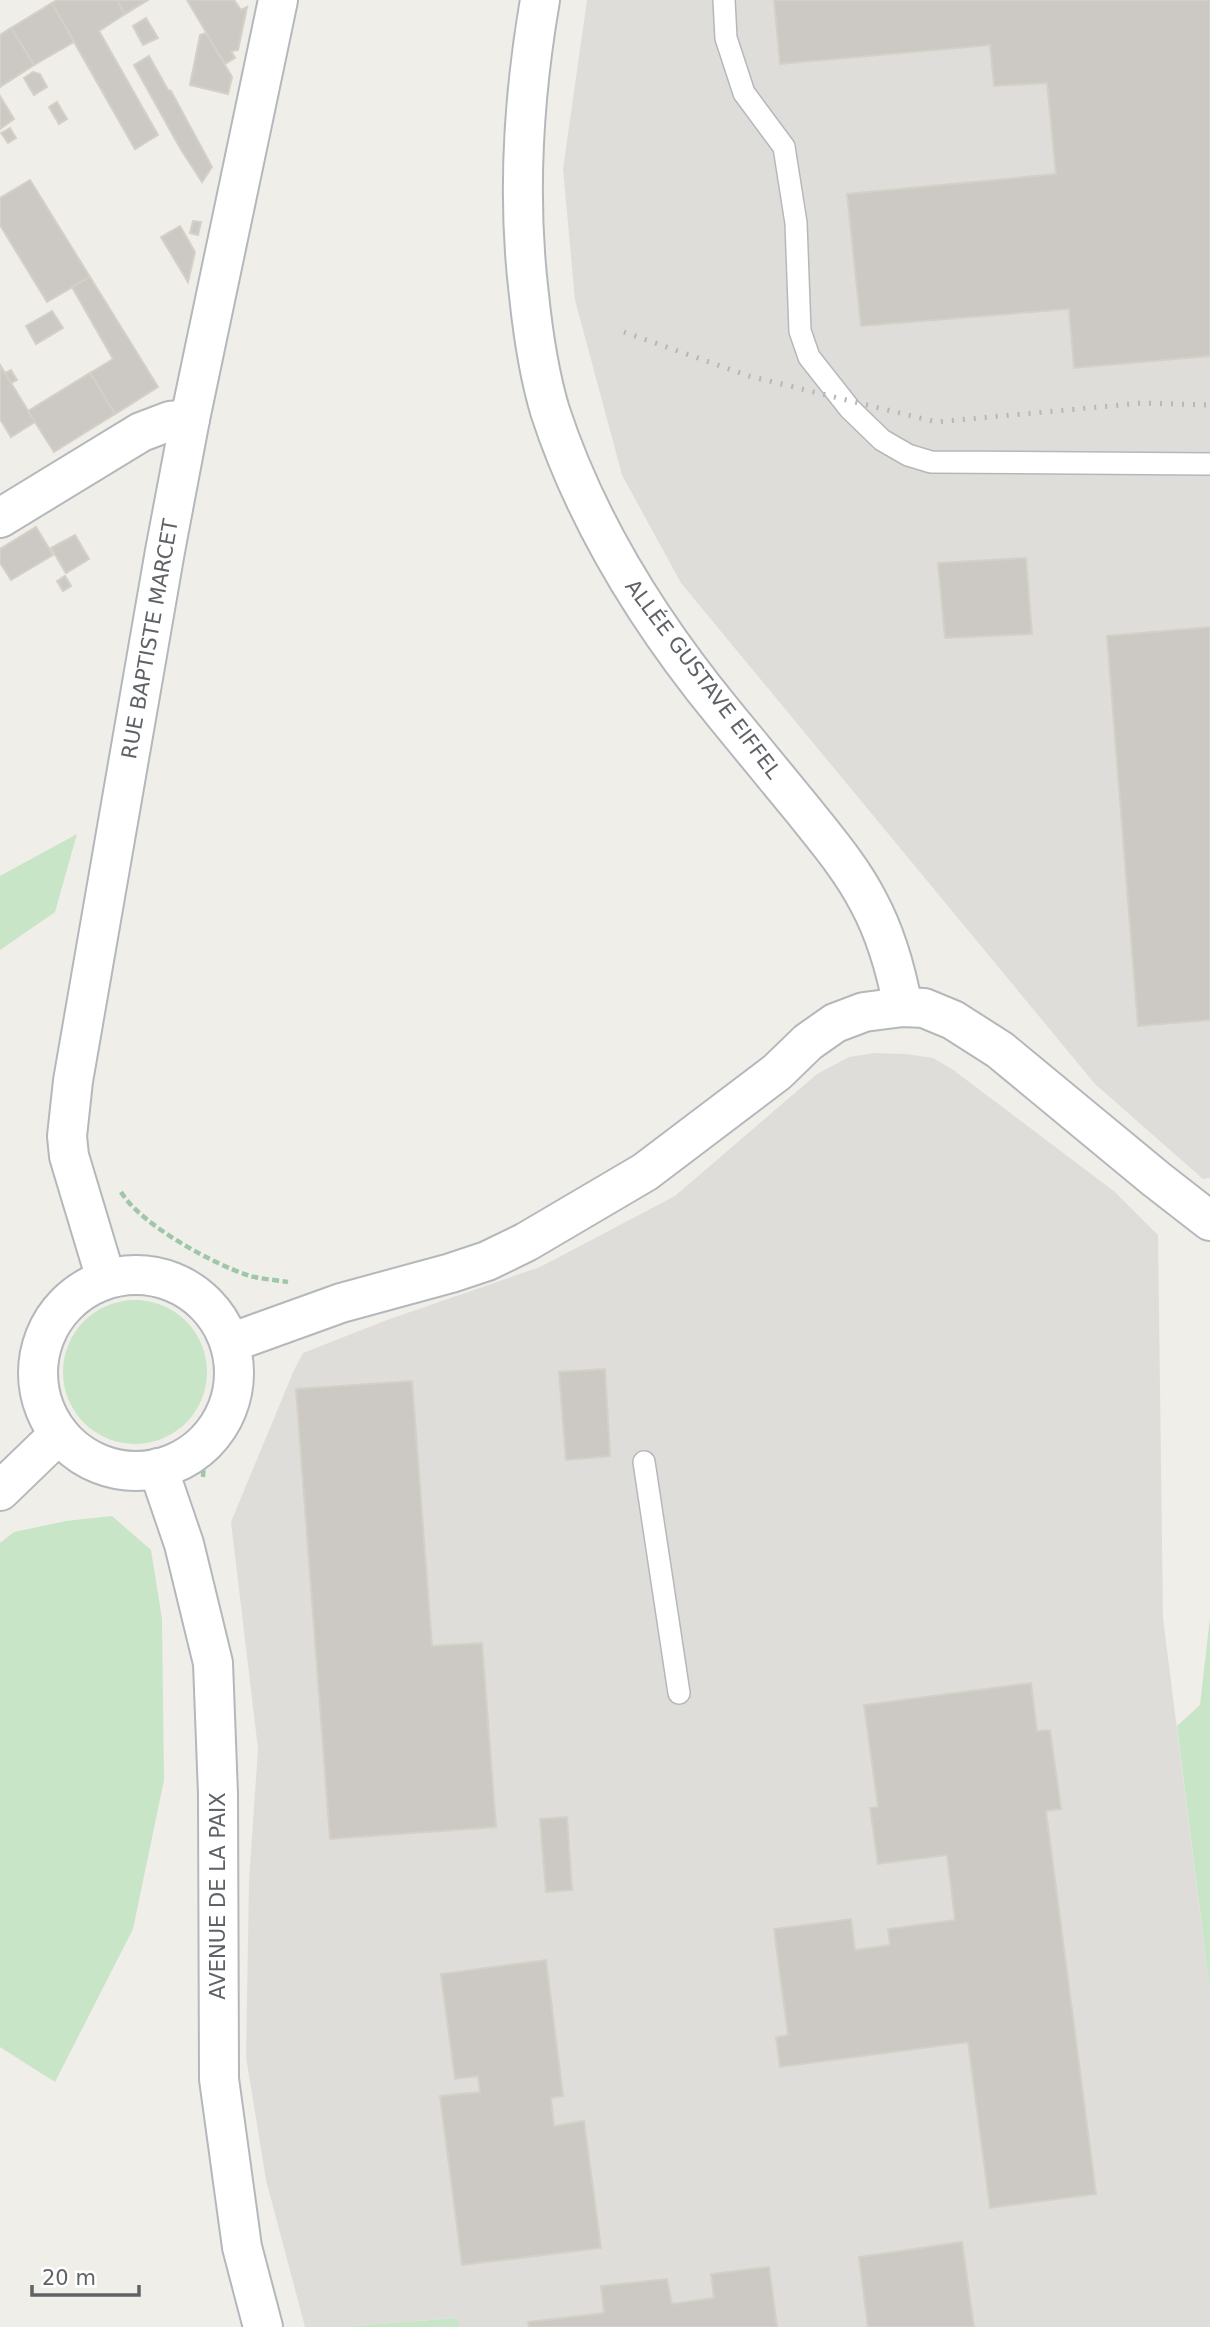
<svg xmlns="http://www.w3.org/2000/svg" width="1210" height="2327" font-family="'DejaVu Sans',sans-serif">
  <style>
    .industrial { fill: #dfddda }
    .green { fill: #c8e5c7 }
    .building { fill: #ccc9c4; stroke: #d5d0c7; stroke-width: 2 }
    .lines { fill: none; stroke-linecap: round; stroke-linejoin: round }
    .lane-casing { stroke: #b5b8bb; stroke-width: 24 }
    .street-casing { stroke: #b5b8bb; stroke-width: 42 }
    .secondary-casing { stroke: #b4b7bb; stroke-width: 42 }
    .path { stroke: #a0c6aa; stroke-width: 4.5; stroke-dasharray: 7 3.5; stroke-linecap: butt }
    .lane { stroke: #fff; stroke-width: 21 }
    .street { stroke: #fff; stroke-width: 38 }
    .secondary { stroke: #fff; stroke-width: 38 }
    .rail { stroke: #b6b7b7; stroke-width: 5; stroke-dasharray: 2 9; stroke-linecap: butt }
    .labels { text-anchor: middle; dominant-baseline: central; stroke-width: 5; stroke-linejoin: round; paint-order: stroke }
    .street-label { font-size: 21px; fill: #5f6367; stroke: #fff }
  </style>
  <rect width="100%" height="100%" fill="#f0eee8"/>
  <g class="industrial">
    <polygon points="587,0 1210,0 1210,1178 1203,1179 1095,1084 681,583 622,475 575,300 563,169"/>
    <polygon points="875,1053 906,1054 933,1058 952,1069 1115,1192 1158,1235 1163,1618 1210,1991 1210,2327 460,2327 455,2318 339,2327 305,2327 266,2180 246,2057 249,1881 258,1749 231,1522 294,1370 303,1353 387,1320 540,1267 675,1196 817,1074 849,1057"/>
  </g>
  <g class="green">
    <polygon points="77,834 55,912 0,950 0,876"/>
    <circle cx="135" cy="1372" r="72"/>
    <polygon points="112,1516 151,1550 162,1619 164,1780 133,1929 55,2082 0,2047 0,1543 14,1532 66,1521"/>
    <polygon points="1210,1618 1210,1991 1177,1726 1200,1705"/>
    <polygon points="456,2318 460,2327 339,2327"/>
  </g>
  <g class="building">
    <polygon points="57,0 117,0 125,14 99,31 158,135 135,149 52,3"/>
    <polygon points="117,0 148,0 125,14"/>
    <polygon points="187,0 234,0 241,10 247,7 238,50 231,51 235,58 225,64"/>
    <polygon points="774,0 1210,0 1210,356 1074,368 1069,309 861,326 847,194 1056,174 1047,83 994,86 990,45 780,64"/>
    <polygon points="52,3 74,42 34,65 11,28"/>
    <polygon points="146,18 158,38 143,45 133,26"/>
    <polygon points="11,28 34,65 0,87 0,35"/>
    <polygon points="206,33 232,77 228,94 190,85 200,35"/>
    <polygon points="149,56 168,90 171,91 212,167 202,182 180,148 134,65"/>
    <polygon points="33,72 40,74 47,87 34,95 24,78"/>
    <polygon points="0,96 14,119 0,129"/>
    <polygon points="57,102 67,119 59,124 49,107"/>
    <polygon points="10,128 16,138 8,143 1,133"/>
    <polygon points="30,180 90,277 47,302 0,225 0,198"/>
    <polygon points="193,221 201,222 198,235 190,233"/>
    <polygon points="180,226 195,252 188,282 161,237"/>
    <polygon points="90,277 158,387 115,414 90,373 113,359 72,287"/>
    <polygon points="52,311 63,328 36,344 26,326"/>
    <polygon points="0,365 35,422 11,437 0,419"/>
    <polygon points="11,370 17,380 11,383 5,373"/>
    <polygon points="90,373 115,414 54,452 28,411"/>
    <polygon points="36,527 53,555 11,580 0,563 0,549"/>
    <polygon points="75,535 89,559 66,573 51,548"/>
    <polygon points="1026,558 1032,634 945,638 938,563"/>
    <polygon points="65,576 71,586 63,591 57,581"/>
    <polygon points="1210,627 1210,1020 1138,1026 1107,636"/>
    <polygon points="605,1369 610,1456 566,1460 559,1372"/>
    <polygon points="412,1381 432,1646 482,1643 496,1827 330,1839 296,1389"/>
    <polygon points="1031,1683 1037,1731 1050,1730 1061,1809 1046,1811 1096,2194 990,2208 968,2042 780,2067 776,2037 788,2035 774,1929 851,1919 855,1950 890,1945 888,1929 955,1920 947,1855 878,1864 870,1808 878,1807 864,1705"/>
    <polygon points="567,1817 572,1890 546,1892 540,1819"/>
    <polygon points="546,1960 563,2096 551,2098 554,2126 584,2121 601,2248 462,2265 440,2096 480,2092 478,2076 455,2079 441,1974"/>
    <polygon points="962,2242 974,2327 868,2327 859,2257"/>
    <polygon points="769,2267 777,2327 529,2327 528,2322 604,2313 601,2286 667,2279 672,2304 714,2298 711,2274"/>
  </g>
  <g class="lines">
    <g class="lane-casing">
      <g id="lane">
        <polyline points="724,0 726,38 744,93 784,147 796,223 800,331 809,357 850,409 882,440 908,455 931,462 1210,464"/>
        <polyline points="644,1462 679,1693"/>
      </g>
    </g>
    <g class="street-casing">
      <g id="street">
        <path d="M540,0C523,99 517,196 529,295C533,334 539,374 550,411C587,524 650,624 725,715C751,747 777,778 803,810C826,839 851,868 868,901C886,934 896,970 903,1007"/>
        <polyline points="0,518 141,432 170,421 190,419"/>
        <polyline points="230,1343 341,1303 451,1273 487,1261 526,1242 645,1172 777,1072 808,1042 835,1023 864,1012 903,1007 924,1008 953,1020 1000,1050 1156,1179 1210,1221"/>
        <polyline points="0,1491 59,1434"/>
      </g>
    </g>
    <g class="secondary-casing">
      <g id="secondary">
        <circle cx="136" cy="1373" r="98"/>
        <polyline points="106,1279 69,1156 67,1136 73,1081 165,551 190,419 278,0"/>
        <polyline points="158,1468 184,1544 213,1663 218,1794 219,2079 242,2247 263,2327"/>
      </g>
    </g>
    <g class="path">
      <path d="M121,1192C141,1225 213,1264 250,1276C262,1279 275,1280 288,1282"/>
      <polyline points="203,1477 205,1443"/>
    </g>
    <use href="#lane" class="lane"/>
    <use href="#street" class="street"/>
    <use href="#secondary" class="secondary"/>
    <polyline class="rail" points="624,332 749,376 936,422 1142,403 1210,405"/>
  </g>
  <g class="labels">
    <g class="street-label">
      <text transform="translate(150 639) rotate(-80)">RUE BAPTISTE MARCET</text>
      <text transform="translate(703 679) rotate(53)">ALLÉE GUSTAVE EIFFEL</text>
      <text transform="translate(218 1896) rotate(-90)">AVENUE DE LA PAIX</text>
    </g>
  </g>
  <path d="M32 2285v10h107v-10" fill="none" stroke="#5f6367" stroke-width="3.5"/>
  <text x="42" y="2285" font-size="21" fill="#5f6367" stroke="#ffffff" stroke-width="5" paint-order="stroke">20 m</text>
</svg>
